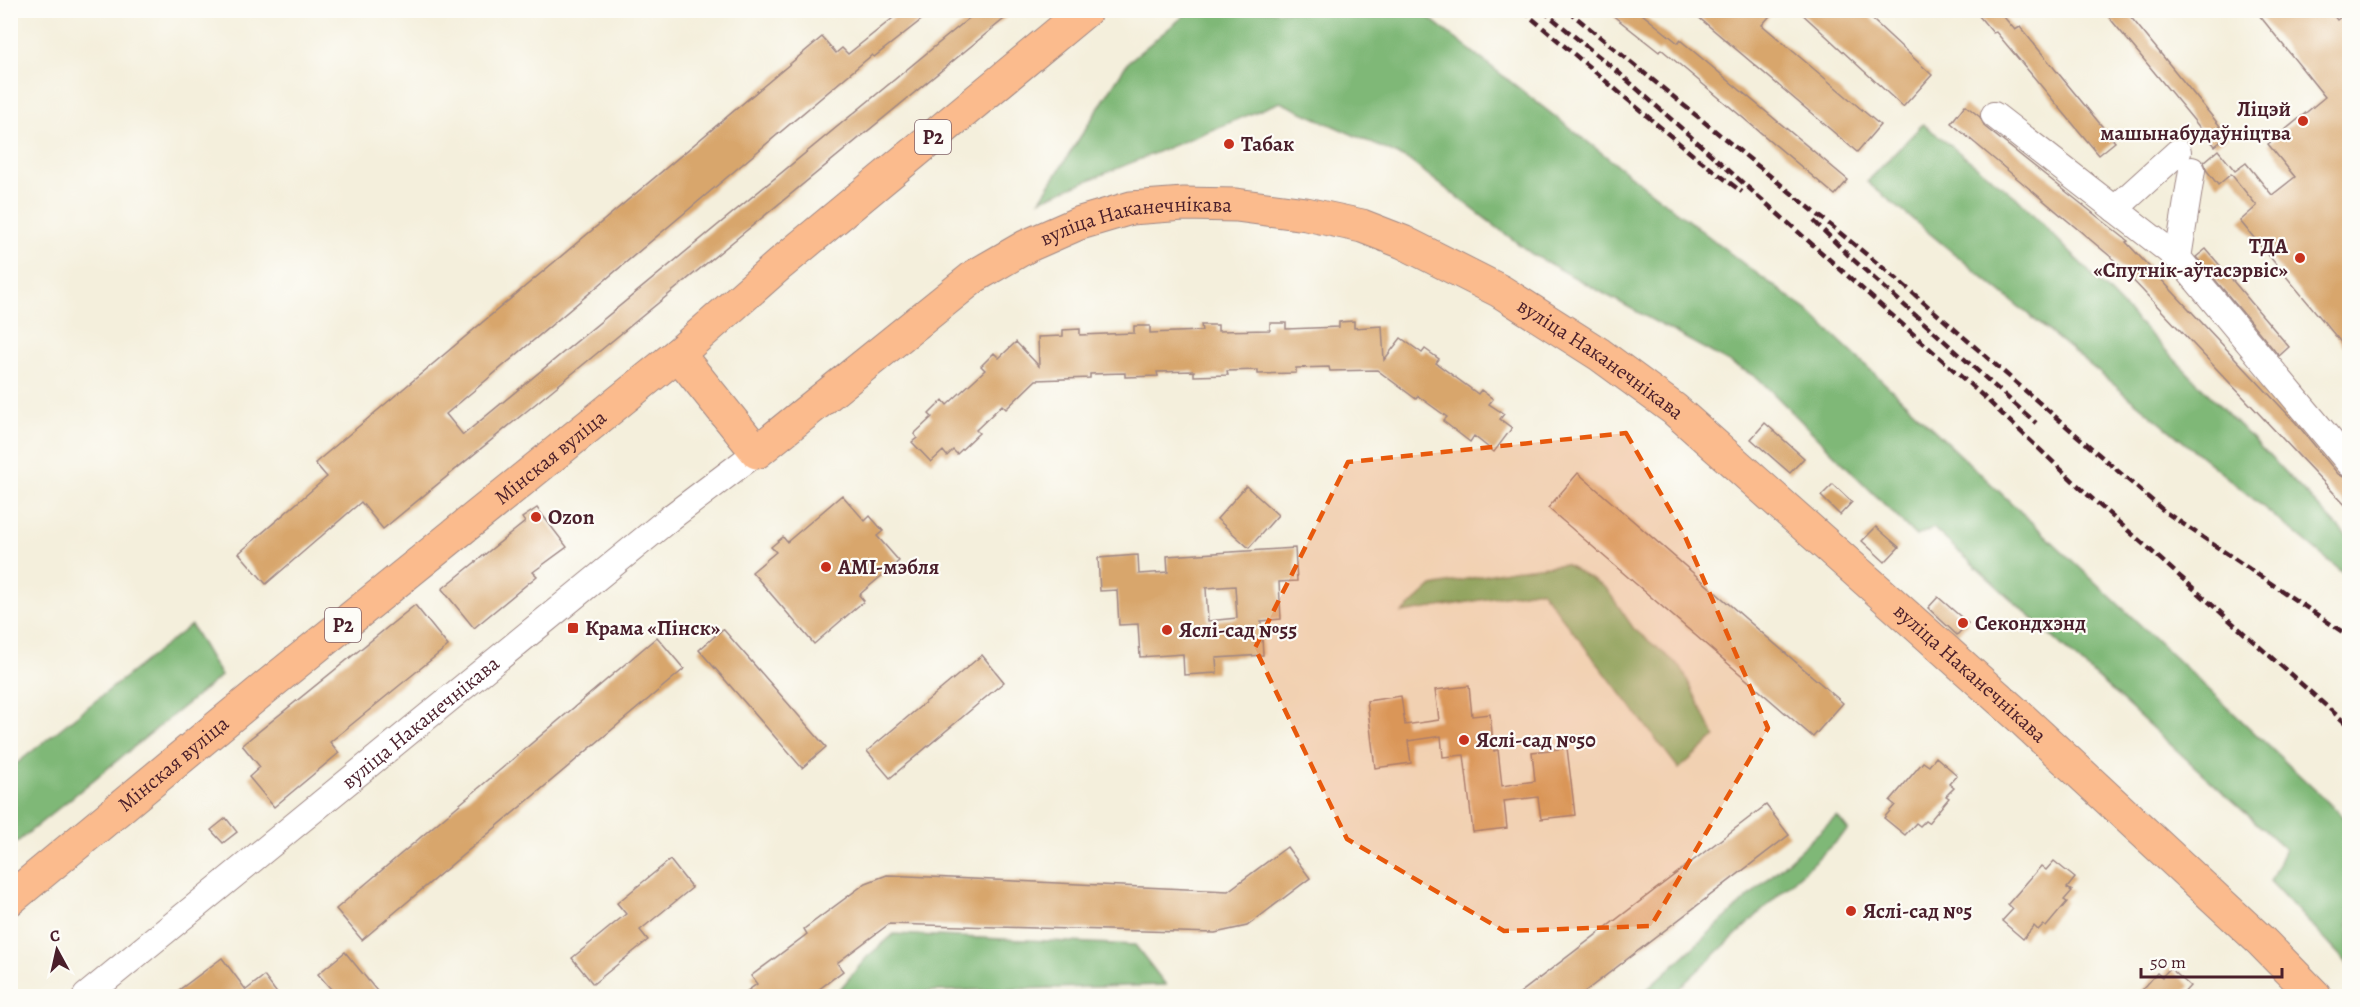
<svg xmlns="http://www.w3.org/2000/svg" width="2360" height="1007" font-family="Alegreya,serif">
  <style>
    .forest { fill: #7fb877; stroke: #646c51; stroke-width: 1.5 }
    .building { fill: #d8a66c; fill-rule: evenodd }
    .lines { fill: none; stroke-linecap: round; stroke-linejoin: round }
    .minor-casing { stroke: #9f8784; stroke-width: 28 }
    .major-casing { stroke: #9f8784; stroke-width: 35 }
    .minor { stroke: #fff; stroke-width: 26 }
    .major { stroke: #fbbb8d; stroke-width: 33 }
    .rail { stroke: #4a1f2b; stroke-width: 4.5; stroke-dasharray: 9 4.5; stroke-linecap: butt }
    .marked { fill: #e8590c; fill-opacity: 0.2; stroke: #e8590c; stroke-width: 4.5; stroke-dasharray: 12 8; stroke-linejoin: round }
    .poi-dot { fill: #c8321e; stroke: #fdfcf7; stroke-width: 2 }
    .labels { text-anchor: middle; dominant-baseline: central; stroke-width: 4.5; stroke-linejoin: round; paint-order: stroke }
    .shield { fill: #fdfcf7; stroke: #806168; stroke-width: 1.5 }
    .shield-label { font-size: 20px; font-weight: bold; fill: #4a1f2b }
    .poi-label { font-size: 21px; font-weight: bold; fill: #4a1f2b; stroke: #fdfcf7; text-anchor: start }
    .street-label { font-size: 21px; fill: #4a1f2b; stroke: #fdfcf7 }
  </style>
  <rect width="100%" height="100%" fill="#fdfcf7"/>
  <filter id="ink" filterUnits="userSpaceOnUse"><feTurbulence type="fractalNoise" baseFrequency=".0167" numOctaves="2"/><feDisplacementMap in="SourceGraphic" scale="12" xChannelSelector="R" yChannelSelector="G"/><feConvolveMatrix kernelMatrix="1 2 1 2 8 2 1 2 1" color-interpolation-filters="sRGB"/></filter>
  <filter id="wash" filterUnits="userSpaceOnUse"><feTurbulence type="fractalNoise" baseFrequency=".008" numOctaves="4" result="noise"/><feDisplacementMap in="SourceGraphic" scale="24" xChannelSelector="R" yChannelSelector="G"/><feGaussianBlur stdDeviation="1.35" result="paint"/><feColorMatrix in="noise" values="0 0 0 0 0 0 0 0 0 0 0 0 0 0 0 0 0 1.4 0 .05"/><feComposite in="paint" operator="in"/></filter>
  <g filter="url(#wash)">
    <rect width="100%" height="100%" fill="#f4efdc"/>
    <g class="forest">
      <polygon points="1190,11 1420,11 1744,264 1807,310 2349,822 2349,965 2270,881 2285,849 1933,528 1916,536 1758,378 1532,254 1407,159 1280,102 1040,200 1128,62"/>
      <polygon points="1923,124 2016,197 2349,538 2349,574 2346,575 1867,182"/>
      <polygon points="1565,564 1606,588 1634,629 1681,667 1715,737 1679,769 1541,590 1402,613 1432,586 1512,570"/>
      <polygon points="191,625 221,676 11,847 11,768"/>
      <polygon points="1837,816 1848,830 1676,991 1681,996 1640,996"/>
      <polygon points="894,934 1135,945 1166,985 911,992 904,996 830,996 840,989 867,957"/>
    </g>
    <g id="blocks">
      <g class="building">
        <polygon points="903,10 934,10 874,57 872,55 446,414 463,435 979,10 1015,10 383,529 361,502 266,584 239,553 327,477 315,463 822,37 836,53 842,48 848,54"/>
        <polygon points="1606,10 1637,10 1678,43 1680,40 1848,180 1835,195 1661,49 1659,52"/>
        <polygon points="1690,10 1775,10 1762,25 1880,125 1857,152"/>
        <polygon points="1798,10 1862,10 1932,75 1903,107"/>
        <polygon points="1974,10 1998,10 2015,30 2020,27 2115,142 2099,155 1996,32 1993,33"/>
        <polygon points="2103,10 2125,10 2228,136 2215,146"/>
        <polygon points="2255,10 2329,10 2337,20 2349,10 2349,352 2240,221 2257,206 2231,174 2218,185 2207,171 2204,162 2218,150 2235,171 2246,163 2272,195 2295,177 2268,144 2325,97"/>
        <polygon points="1965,105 1980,117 1985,127 2128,241 2126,242 2296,423 2338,474 2349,480 2349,509 2111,257 1951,123"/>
        <polygon points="2206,249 2289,347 2279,356 2196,257"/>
        <polygon points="1354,321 1354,328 1382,326 1384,360 1401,338 1422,353 1425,349 1439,359 1436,363 1478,394 1481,390 1493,399 1489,404 1504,414 1500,419 1512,428 1494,452 1474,436 1470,442 1443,421 1447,417 1418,396 1416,399 1377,370 1330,371 1329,367 1296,368 1296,373 1258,374 1258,370 1227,371 1228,375 1194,376 1194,371 1157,372 1158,376 1125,377 1125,373 1090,374 1090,378 1036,380 1006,409 1002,405 976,430 979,433 957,454 953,450 947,456 943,451 931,462 912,442 917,438 914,434 932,417 929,414 943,400 947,405 985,370 981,366 994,353 999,358 1016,342 1039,366 1038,337 1063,336 1063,330 1080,329 1080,335 1134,333 1134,326 1150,326 1150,333 1202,331 1201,325 1218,325 1218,331 1270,330 1270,323 1286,323 1286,329 1339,327 1339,322"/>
        <polygon points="1765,423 1804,458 1790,473 1751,439"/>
        <polygon points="1578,473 1843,703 1813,737 1548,508"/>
        <polygon points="1833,484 1852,502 1840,515 1821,496"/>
        <polygon points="1246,486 1278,515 1249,548 1217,519"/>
        <polygon points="842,495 865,521 870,516 883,531 877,536 899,561 859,595 864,601 814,644 752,572 776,552 771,547 783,537 787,542"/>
        <polygon points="537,508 567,547 533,572 537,576 474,628 442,589 525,522 522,518"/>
        <polygon points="1876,527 1899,547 1885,562 1862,541"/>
        <path d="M1295,548L1297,581L1279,582L1281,619L1261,621L1263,655L1216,658L1217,673L1184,675L1183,654L1140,657L1138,624L1119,625L1117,590L1100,591L1098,558L1138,555L1139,574L1168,572L1167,556ZM1235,586L1237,618L1208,621L1206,588Z"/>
        <polygon points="1938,597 1968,623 1957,635 1928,608"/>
        <polygon points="415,605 448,646 330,742 339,753 274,807 249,777 260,767 242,745"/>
        <polygon points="723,629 826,747 802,768 699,650"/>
        <polygon points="657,637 684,669 362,940 336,909"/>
        <polygon points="982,655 1004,682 890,778 867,751"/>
        <polygon points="1469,686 1472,716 1490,714 1494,751 1498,750 1502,786 1535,781 1532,752 1567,748 1575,815 1541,819 1538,797 1504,801 1507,828 1473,832 1464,755 1443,757 1441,736 1408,741 1411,763 1375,768 1367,701 1401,696 1405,725 1439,720 1435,690"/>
        <polygon points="1936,757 1957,775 1949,784 1954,788 1946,796 1949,798 1928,823 1925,821 1920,826 1916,823 1905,835 1884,818 1895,805 1890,801 1923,762 1929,766"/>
        <polygon points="1766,805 1789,835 1579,996 1516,996"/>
        <polygon points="226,818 237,832 223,843 211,830"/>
        <polygon points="1287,847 1310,878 1247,926 1215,933 889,924 837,963 843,971 810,996 740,996 757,984 751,976 807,934 804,929 866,883 887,875 1228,891"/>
        <polygon points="670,860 692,888 640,930 648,940 593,984 572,958 626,914 617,903"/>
        <polygon points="2054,861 2075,878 2067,888 2072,891 2064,900 2067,902 2046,927 2043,925 2038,930 2034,926 2023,939 2002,921 2013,909 2008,904 2041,866 2046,870"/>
        <polygon points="345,952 381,996 337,996 318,974"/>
        <polygon points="222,958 246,990 264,976 279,996 171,996"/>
        <polygon points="2170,968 2190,986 2181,996 2137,996 2157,973 2162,977"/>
      </g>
    </g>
  </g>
  <g filter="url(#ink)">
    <use href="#blocks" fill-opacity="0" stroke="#9f8784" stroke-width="1.5"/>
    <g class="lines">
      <g class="minor-casing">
        <g id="minor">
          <polyline points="1994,115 2178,258"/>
          <polyline points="2192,170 2178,258 2350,464"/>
          <polyline points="2115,209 2178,152"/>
          <path id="s1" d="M86,996L670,518L757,452"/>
        </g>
      </g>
      <g class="major-casing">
        <g id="major">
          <path id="s2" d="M678,354L757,452L975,276L1027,246L1077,224L1131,208L1184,204L1236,205L1306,214L1362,226L1403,242L1500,291L1599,354L1674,409L2020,717L2261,941L2315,996"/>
          <path id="s3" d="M10,899L266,687L678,354L780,264L1086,10"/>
        </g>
      </g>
      <use href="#minor" class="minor"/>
      <use href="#major" class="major"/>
      <g class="rail">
        <polyline points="1522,10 1693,155 1742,192"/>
        <polyline points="1542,10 1618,72 1822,253 1983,396 2088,495 2350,727"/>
        <polyline points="1567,10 1899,281 2164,511 2350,637"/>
        <polyline points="1814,221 1848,255 2036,423"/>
      </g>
    </g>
  </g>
  <path class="marked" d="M1626,433L1684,534L1768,728L1651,926L1504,931L1347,839L1255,648L1348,462Z"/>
  <g class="poi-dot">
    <circle cx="2303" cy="121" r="6"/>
    <circle cx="1229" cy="144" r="6"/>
    <circle cx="2300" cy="258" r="6"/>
    <circle cx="536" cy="517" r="6"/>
    <circle cx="826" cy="567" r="6"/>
    <circle cx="1963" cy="623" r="6"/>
    <rect x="567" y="622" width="12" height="12" rx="3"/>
    <circle cx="1167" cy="630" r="6"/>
    <circle cx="1464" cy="740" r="6"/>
    <circle cx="1851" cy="911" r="6"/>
  </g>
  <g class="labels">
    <g class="shield">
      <rect x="915" y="120" width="36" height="34" rx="4.5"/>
      <rect x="325" y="608" width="36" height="34" rx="4.5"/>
    </g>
    <g class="shield-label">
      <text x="933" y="137">Р2</text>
      <text x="343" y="625">Р2</text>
    </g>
    <g class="poi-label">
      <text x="2291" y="109" text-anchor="end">Ліцэй<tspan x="2291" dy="24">машынабудаўніцтва</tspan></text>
      <text x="1241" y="144">Табак</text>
      <text x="2288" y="246" text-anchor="end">ТДА<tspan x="2288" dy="24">«Спутнік-аўтасэрвіс»</tspan></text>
      <text x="548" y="517">Ozon</text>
      <text x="838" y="567">AMI-мэбля</text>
      <text x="1975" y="623">Секондхэнд</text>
      <text x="585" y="628">Крама «Пінск»</text>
      <text x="1179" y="630">Яслі-сад №55</text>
      <text x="1476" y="740">Яслі-сад №50</text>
      <text x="1863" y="911">Яслі-сад №5</text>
    </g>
    <g class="street-label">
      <text stroke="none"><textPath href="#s2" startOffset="580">вуліца Наканечнікава</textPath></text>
      <text stroke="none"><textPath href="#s2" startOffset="1084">вуліца Наканечнікава</textPath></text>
      <text stroke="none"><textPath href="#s3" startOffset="698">Мінская вуліца</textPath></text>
      <text stroke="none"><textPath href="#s2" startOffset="1570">вуліца Наканечнікава</textPath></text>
      <text stroke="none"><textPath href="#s1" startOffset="432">вуліца Наканечнікава</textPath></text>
      <text stroke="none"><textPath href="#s3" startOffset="212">Мінская вуліца</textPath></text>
    </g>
  </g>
  <rect width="2360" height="1007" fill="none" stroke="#fdfcf7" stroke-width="36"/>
  <g transform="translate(57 950) rotate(352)" stroke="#fdfcf7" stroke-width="4.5" paint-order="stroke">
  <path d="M0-4.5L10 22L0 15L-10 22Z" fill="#4a1f2b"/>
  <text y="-9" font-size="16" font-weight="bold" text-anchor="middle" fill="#4a1f2b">С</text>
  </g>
  <path d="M2141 968v9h141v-9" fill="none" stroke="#4a1f2b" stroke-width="3"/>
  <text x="2150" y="968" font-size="18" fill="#4a1f2b" stroke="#fdfcf7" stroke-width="4.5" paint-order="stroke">50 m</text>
</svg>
